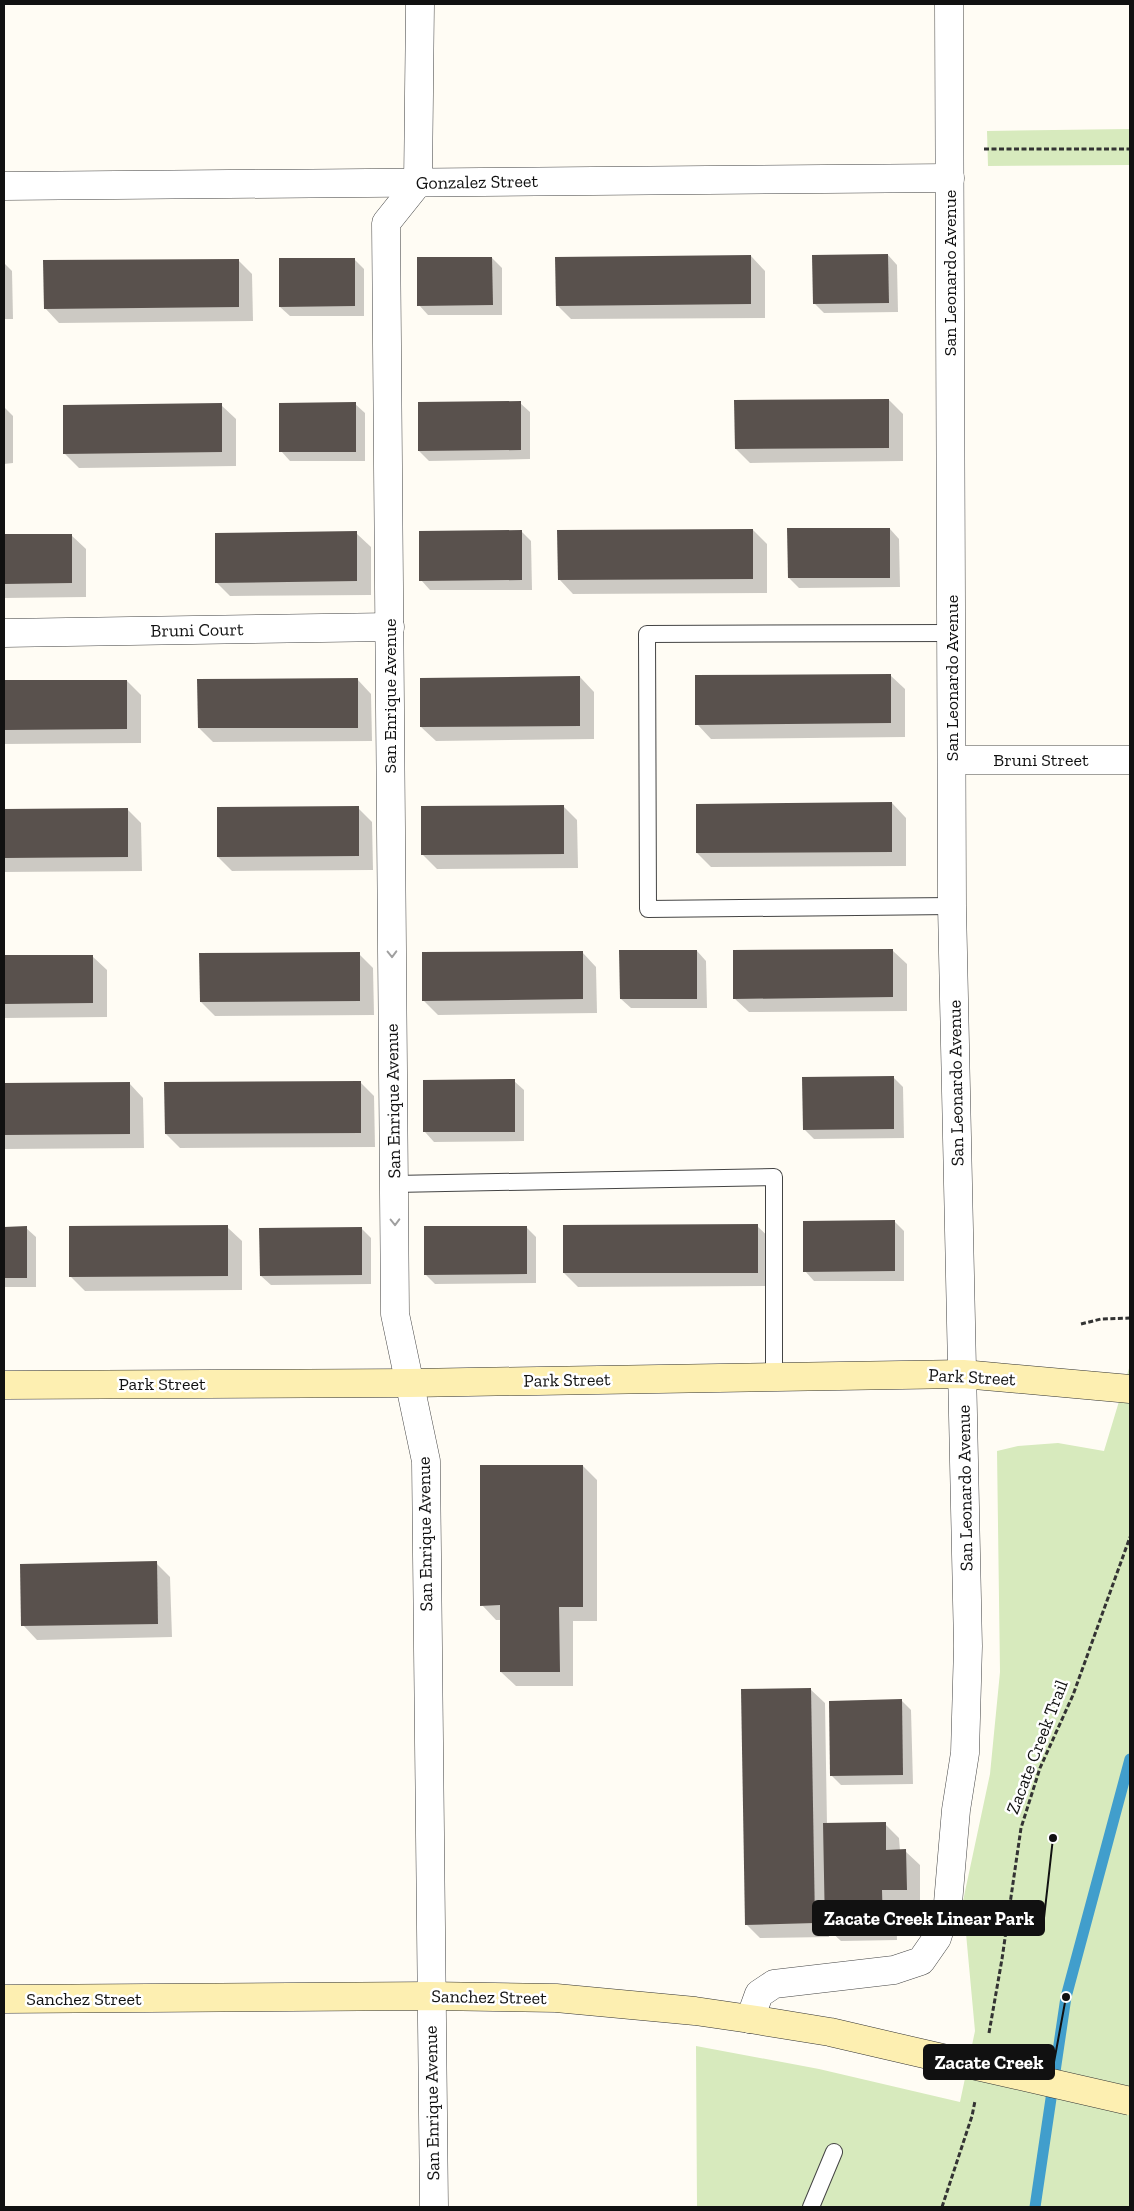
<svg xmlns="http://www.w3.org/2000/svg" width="1134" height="2211" font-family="'Zilla Slab',serif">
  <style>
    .green { fill: #d7eabd }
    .shadow { fill: #0003 }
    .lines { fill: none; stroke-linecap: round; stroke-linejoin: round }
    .stream { stroke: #419ecc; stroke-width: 11 }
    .building { fill: #59514d }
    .lane-casing { stroke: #444; stroke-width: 18 }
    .street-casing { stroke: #444; stroke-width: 29 }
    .secondary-casing { stroke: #333; stroke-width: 29 }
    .path { stroke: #333; stroke-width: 3; stroke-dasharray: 5 2.5; stroke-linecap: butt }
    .lane { stroke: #fff; stroke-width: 16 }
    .street { stroke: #fff; stroke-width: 28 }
    .secondary { stroke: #fdefb1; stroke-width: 28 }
    .secondary-bridge-casing { stroke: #333; stroke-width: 29; stroke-linecap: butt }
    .secondary-bridge { stroke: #fdefb1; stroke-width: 28 }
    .oneway { stroke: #a0a0a0 }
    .labels { text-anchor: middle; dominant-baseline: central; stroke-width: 5; stroke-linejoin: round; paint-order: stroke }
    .street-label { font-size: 18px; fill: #111; stroke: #fff }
    .leader { fill: none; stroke: #111; stroke-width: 2 }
    .callout-dot { fill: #111; stroke: #fff; stroke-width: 2 }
    .callout { fill: #111; stroke: #111; stroke-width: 2 }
    .callout-label { font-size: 19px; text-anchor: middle; font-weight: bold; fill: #fff }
  </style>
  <rect width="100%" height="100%" fill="#fffcf4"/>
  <g class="green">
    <polygon points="1130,129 1130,165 988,166 987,131"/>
    <polygon points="1130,1365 1130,2207 697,2207 696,2046 819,2069 960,2102 975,2031 963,1901 990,1774 1000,1672 997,1451 1018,1446 1058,1443 1104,1451"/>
  </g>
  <g class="shadow">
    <polygon points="888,255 897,265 898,312 824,313 814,303"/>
    <polygon points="751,256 765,271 765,318 571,319 557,305"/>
    <polygon points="492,258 502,268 502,315 428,315 419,305"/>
    <polygon points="354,259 364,269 364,316 290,316 280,307"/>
    <polygon points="238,260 252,274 253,321 59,323 45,308"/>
    <polygon points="4,263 12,271 13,319 4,319"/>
    <polygon points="889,400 903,414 903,461 750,463 736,449"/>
    <polygon points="520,403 530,412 530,459 429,461 419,451"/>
    <polygon points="355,404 365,413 365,461 290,461 281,451"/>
    <polygon points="221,405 236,419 236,466 79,468 64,453"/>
    <polygon points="4,407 13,416 13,463 4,464"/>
    <polygon points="890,529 899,539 900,587 799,588 789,578"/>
    <polygon points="753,530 767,544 767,593 573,594 559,579"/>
    <polygon points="522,532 531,541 532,590 430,590 421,580"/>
    <polygon points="356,533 371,547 371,595 230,596 216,582"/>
    <polygon points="71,535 86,549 86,597 4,598 4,536"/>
    <polygon points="890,675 905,689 905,737 711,739 697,724"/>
    <polygon points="580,677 594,692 594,739 436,741 421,727"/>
    <polygon points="357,679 371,694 372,741 213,742 199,728"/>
    <polygon points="127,681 141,695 141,743 4,744 4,682"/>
    <polygon points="892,803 906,818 906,866 711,867 697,853"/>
    <polygon points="563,806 577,820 578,868 437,869 423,855"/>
    <polygon points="358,808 372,822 373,870 232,871 218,857"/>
    <polygon points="127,809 141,823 142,871 4,872 4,810"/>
    <polygon points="892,950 907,964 907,1011 749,1012 734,998"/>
    <polygon points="697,951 706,961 707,1008 631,1008 621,999"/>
    <polygon points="582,952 596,967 597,1013 438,1015 423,1000"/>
    <polygon points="359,954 373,968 374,1015 215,1016 201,1002"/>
    <polygon points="4,956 92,956 107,970 107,1017 4,1018"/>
    <polygon points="894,1078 903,1087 904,1138 814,1139 804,1129"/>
    <polygon points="514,1081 524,1090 524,1141 434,1142 425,1132"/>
    <polygon points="360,1082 374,1096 375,1147 180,1148 166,1134"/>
    <polygon points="129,1083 143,1098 144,1148 4,1149 4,1084"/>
    <polygon points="894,1221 904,1231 904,1281 814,1281 805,1271"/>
    <polygon points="757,1226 772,1240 772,1286 578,1287 564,1273"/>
    <polygon points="227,1227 242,1241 242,1290 85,1291 70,1276"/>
    <polygon points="526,1227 536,1237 536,1283 435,1284 425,1274"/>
    <polygon points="4,1228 26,1228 36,1237 36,1287 4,1287"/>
    <polygon points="361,1228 371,1238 371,1284 271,1285 261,1276"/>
    <polygon points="583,1466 597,1480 597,1621 573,1621 573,1686 516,1686 501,1672 501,1620 496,1620 482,1605"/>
    <polygon points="156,1563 170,1577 172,1637 37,1640 23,1625"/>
    <polygon points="810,1689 825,1703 827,1825 885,1824 899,1838 900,1851 905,1851 920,1865 920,1904 896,1904 897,1940 841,1941 828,1929 829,1937 760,1938 746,1924"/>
    <polygon points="902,1701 911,1710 913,1784 841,1785 832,1776"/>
  </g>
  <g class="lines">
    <polyline class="stream" points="1035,2207 1066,1997 1130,1759"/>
  </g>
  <g class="building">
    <polygon points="888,254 889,303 813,304 812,255"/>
    <polygon points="751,255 751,304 556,306 555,257"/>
    <polygon points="417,257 492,257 493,305 417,306"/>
    <polygon points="279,258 355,258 355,306 279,307"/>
    <polygon points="239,259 239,307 44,309 43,260"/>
    <polygon points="889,399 889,448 735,449 734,400"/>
    <polygon points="521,401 521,450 418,451 418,402"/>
    <polygon points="356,402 356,452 279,452 279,403"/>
    <polygon points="222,403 222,452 63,454 63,405"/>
    <polygon points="787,528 890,528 890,578 788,578"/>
    <polygon points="753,529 753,579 558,580 557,530"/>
    <polygon points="522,530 522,580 419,581 419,531"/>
    <polygon points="357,531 357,581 215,583 215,533"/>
    <polygon points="4,534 72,534 72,583 4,584"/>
    <polygon points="891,674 891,723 695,725 695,675"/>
    <polygon points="580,676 580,726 420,727 420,678"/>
    <polygon points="358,678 358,728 198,728 197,679"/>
    <polygon points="4,680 127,680 127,729 4,730"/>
    <polygon points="892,802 892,852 696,853 696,804"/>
    <polygon points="564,805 564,854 421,855 421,806"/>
    <polygon points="359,806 359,856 217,857 217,807"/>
    <polygon points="128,808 128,857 4,858 4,809"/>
    <polygon points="893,949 893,997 733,999 733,950"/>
    <polygon points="619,950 697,950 697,999 620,999"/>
    <polygon points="583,951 583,999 422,1001 422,952"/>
    <polygon points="360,952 360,1001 200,1002 199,953"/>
    <polygon points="4,955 93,955 93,1003 4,1004"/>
    <polygon points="894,1076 894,1129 803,1130 802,1077"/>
    <polygon points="515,1079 515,1132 423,1132 423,1080"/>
    <polygon points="361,1081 361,1133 165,1134 164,1082"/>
    <polygon points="130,1082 130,1134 4,1135 4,1083"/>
    <polygon points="895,1220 895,1271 803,1272 803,1221"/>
    <polygon points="758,1224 758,1273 563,1273 563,1225"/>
    <polygon points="228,1225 228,1276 69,1277 69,1226"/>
    <polygon points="27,1226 27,1278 4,1278 4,1227"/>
    <polygon points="424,1226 527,1226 527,1274 424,1275"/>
    <polygon points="362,1227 362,1275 260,1276 259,1228"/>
    <polygon points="480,1465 583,1465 583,1607 559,1607 560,1672 500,1672 500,1605 480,1606"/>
    <polygon points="157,1561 158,1624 21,1626 20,1564"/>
    <polygon points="811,1688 815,1923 745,1925 741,1689"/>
    <polygon points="902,1699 903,1775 830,1776 829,1701"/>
    <polygon points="886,1822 886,1850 906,1849 907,1890 882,1890 883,1927 825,1928 823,1823"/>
  </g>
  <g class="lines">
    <g class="lane-casing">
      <g id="lane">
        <polyline points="951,633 647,634 648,909 952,906"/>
        <polyline points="394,1184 774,1177 774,1376"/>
        <polyline points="811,2207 834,2152"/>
      </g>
    </g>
    <g class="street-casing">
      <g id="street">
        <polyline points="420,4 418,183 386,223 395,1314 426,1461 434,2207"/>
        <polyline points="4,186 950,178"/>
        <polyline points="4,633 390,627"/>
        <polyline points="952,760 1130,760"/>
        <polyline points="750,2019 759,1994 774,1984 894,1970 921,1961 937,1938 948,1903 956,1810 965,1753 968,1646 952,906 949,4"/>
      </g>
    </g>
    <g class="secondary-casing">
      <g id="secondary">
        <polyline points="4,1385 410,1383 963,1374 1130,1389"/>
        <polyline points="4,1999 430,1996 556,1998 695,2011 750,2019 830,2032 968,2064"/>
      </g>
    </g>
    <g class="path">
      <polyline points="984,149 1130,149"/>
      <polyline points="1081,1324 1101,1319 1130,1318"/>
      <polyline points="989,2033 1002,1959 1021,1828 1040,1768 1073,1695 1130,1537"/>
      <polyline points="942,2207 972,2116 975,2101"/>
    </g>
    <use href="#lane" class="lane"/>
    <use href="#street" class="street"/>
    <use href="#secondary" class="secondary"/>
    <g class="secondary-bridge-casing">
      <polyline id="secondary-bridge" points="968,2064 1130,2101"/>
    </g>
    <use href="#secondary-bridge" class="secondary-bridge"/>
  </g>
  <defs><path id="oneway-chevron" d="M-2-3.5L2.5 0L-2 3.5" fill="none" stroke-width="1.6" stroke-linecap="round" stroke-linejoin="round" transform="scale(1.25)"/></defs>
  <g class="oneway">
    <use href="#oneway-chevron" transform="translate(392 954) rotate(89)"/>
    <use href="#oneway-chevron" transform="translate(395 1222) rotate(89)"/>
  </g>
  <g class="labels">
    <g class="street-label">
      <text transform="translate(477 182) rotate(-1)">Gonzalez Street</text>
      <text transform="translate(950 273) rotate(-90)">San Leonardo Avenue</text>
      <text transform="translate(197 630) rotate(-1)">Bruni Court</text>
      <text transform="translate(952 678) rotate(-90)">San Leonardo Avenue</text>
      <text transform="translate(390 696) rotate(-90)">San Enrique Avenue</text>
      <text x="1041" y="760">Bruni Street</text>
      <text transform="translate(956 1083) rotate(-91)">San Leonardo Avenue</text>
      <text transform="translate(393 1101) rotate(-91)">San Enrique Avenue</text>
      <text transform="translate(972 1377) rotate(3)">Park Street</text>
      <text transform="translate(567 1380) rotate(-1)">Park Street</text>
      <text x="162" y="1384">Park Street</text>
      <text transform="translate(965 1488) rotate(-91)">San Leonardo Avenue</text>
      <text transform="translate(425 1534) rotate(-91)">San Enrique Avenue</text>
      <text transform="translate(1037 1747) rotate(-69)">Zacate Creek Trail</text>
      <text transform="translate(489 1997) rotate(1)">Sanchez Street</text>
      <text x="84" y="1999">Sanchez Street</text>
      <text transform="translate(432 2103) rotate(-91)">San Enrique Avenue</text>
    </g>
  </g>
  <path class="leader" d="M1053 1838L1044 1918M1066 1997L1054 2062"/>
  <g class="callout-dot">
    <circle cx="1053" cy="1838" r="5"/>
    <circle cx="1066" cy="1997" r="5"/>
  </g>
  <g class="callout">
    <rect x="813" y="1901" width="231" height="34" rx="5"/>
    <rect x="924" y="2045" width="130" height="34" rx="5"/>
  </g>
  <g class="callout-label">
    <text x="929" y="1925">Zacate Creek Linear Park</text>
    <text x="989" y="2069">Zacate Creek</text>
  </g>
  <rect width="1134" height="2211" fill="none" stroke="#111111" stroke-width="10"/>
</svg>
